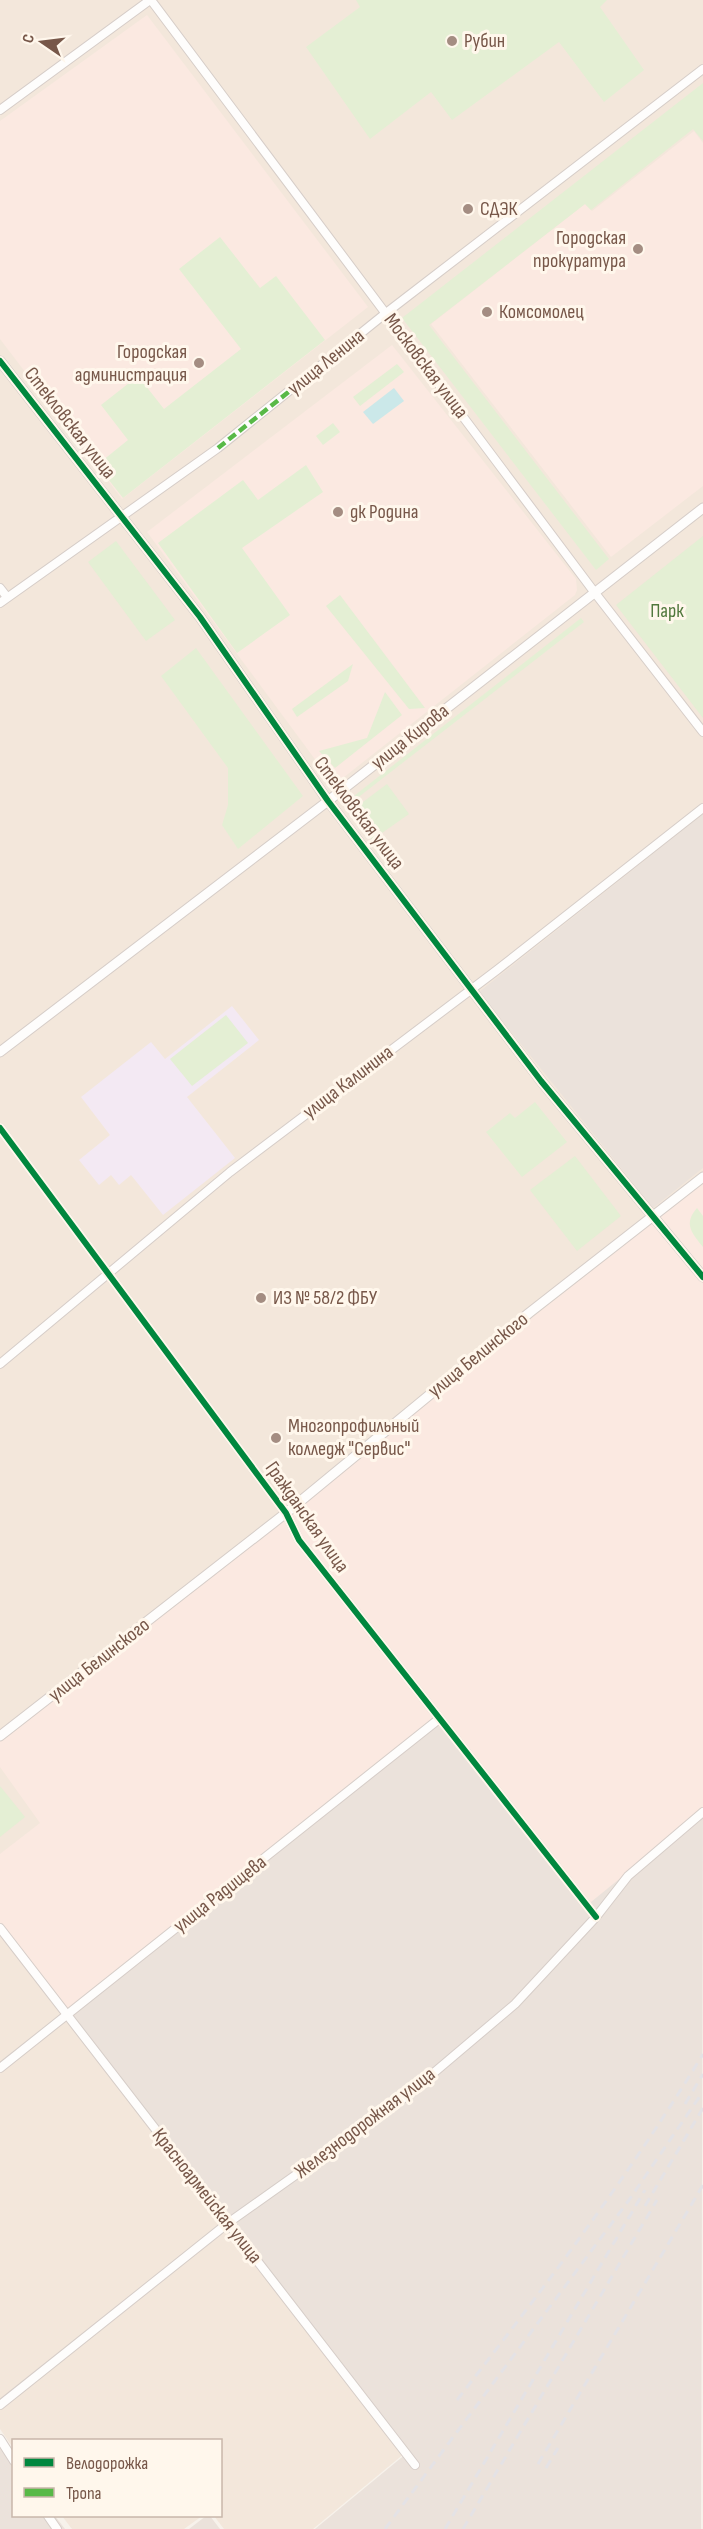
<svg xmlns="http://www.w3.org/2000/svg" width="703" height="2529" font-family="'Sofia Sans Condensed',sans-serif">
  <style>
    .residential { fill: #f3e7db }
    .commercial { fill: #fbe9e1 }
    .industrial { fill: #ebe2db }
    .education { fill: #f3e9f3 }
    .green { fill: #e4efd4 }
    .water { fill: #cbe8e9 }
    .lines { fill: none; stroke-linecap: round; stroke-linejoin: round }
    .minor-casing { stroke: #d6cdc8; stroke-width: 10 }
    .tertiary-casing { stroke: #d6cdc8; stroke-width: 11 }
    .minor { stroke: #fefdfc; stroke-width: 8 }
    .tertiary { stroke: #fefdfc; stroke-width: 9 }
    .rail { stroke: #e4e2e5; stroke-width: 3; stroke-dasharray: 9 6; stroke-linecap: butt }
    .quiet { stroke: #58b947; stroke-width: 4.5; stroke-dasharray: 9 4.5; stroke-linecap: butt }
    .cycleway-casing { stroke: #fff7ec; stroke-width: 10 }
    .cycleway { stroke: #00873e; stroke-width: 6 }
    .poi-dot { fill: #a48d82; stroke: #fff7ec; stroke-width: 2 }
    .labels { text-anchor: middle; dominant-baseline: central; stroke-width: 6; stroke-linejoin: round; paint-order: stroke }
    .poi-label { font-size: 20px; fill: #775749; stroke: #fff7ec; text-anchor: start }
    .street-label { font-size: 20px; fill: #775749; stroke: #fff7ec }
    .park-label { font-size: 20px; fill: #51783d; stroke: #fff7ec }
  </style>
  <rect width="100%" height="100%" fill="#f7f2eb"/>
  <g class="residential">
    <polygon points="0,0 703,0 703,1807 405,2453 313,2529 224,2529 214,2516 220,2516 220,2440 14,2440 13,2448 0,2429"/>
    <polygon points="62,2516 202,2516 184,2529 72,2529"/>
  </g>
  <g class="commercial">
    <polygon points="147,15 368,307 122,499 0,339 0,121"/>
    <polygon points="694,131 703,143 703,486 611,557 431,324 585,204 592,211"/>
    <polygon points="392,345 576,579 577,590 575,595 334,785 147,532"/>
    <polygon points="703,1181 703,1269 659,1215"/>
    <polygon points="653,1222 703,1282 703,1810 229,2215 0,1923 0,1854 40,1823 0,1767 0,1740"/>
  </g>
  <g class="industrial">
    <polygon points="703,814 703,1168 653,1208 479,992"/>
    <polygon points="438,1721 586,1906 703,1811 701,2529 315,2529 407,2453 69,2018"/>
    <polygon points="0,2443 13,2461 14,2516 55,2516 65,2529 0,2529"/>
    <polygon points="206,2516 210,2516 220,2529 189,2529"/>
  </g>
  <polygon class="education" points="232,1006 259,1040 187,1097 235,1158 163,1215 131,1175 119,1185 111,1175 99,1185 79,1160 110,1135 81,1097 151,1042 165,1059"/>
  <g class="green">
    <polygon points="356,0 607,0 600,7 644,70 604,102 559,42 452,120 431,92 370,139 306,47 360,7"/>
    <polygon points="703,83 703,141 693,129 591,210 585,204 429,325 609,559 596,570 402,318"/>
    <polygon points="220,237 260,288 276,276 325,340 123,498 97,465 128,440 101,405 138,376 164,409 241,349 179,269"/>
    <polygon points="397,364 404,372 360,406 353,397"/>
    <polygon points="333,423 340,432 323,445 316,436"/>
    <polygon points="306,465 323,492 242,548 290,615 237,653 158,543 243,480 258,500"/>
    <polygon points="703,536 703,718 616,605"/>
    <polygon points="116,541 175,620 146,641 88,562"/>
    <polygon points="340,595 425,708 409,709 326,606"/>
    <polygon points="581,618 584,622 347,806 345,803"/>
    <polygon points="196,648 303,796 238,849 222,825 228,805 228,768 161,676"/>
    <polygon points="353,664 348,681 297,717 292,709"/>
    <polygon points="385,692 402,715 335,768 319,751 367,738"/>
    <polygon points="387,784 409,814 372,840 351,811"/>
    <polygon points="226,1015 248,1043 192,1086 170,1059"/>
    <polygon points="535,1102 567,1142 522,1177 486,1132 510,1113 515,1118"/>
    <polygon points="575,1156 621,1216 577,1251 530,1190"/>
    <path d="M697,1208L703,1216V1247C692,1233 683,1224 697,1208Z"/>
    <polygon points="0,1786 25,1817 0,1837"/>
  </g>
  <polygon class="water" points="394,388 404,401 373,424 363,412"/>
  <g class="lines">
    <g class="minor-casing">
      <g id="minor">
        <polyline points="151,0 595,593 703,732"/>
        <polyline points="0,110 150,0"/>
        <polyline points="0,588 7,597"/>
        <polyline points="0,603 218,448 386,313 703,69"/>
        <polyline points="0,1128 286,1513 299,1540 596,1917"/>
        <polyline points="0,1364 230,1172 497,970 703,808"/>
        <polyline points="0,1928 415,2465"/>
        <polyline points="0,2068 439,1719"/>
        <polyline points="0,2405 228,2223 404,2098 515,2004 596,1917 628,1876 703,1812"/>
        <polyline points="0,2439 14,2461"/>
        <polyline points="48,2516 57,2529"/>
      </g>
    </g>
    <g class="tertiary-casing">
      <g id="tertiary">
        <polyline points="0,361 200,617 328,801 541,1081 703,1277"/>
        <polyline points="0,1052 328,801 703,508"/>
        <polyline points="0,1736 286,1513 529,1313 703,1177"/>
      </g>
    </g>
    <use href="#minor" class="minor"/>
    <use href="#tertiary" class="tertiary"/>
    <g class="rail">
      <polyline points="685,2104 703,2074"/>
      <polyline points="645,2206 703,2108"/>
      <path d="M457,2400C544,2288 629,2176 703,2054"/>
      <polyline points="538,2464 703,2185"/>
      <polyline points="546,2468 558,2448"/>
      <polyline points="385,2529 629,2200 700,2096"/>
      <polyline points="445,2529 645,2190"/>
      <polyline points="463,2529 657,2200"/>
    </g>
    <polyline class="quiet" points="218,448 359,336"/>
    <g class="cycleway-casing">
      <g id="cycleway">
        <polyline points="0,361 200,617 328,801 541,1081 703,1277"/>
        <polyline points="0,1128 286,1513 299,1540 596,1917"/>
      </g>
    </g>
    <use href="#cycleway" class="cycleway"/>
  </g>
  <g class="poi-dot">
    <circle cx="452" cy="41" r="6"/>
    <circle cx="468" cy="209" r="6"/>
    <circle cx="638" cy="249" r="6"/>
    <circle cx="487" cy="312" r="6"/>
    <circle cx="199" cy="363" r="6"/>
    <circle cx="338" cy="512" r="6"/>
    <circle cx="261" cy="1298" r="6"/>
    <circle cx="276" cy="1438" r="6"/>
  </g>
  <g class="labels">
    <g class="poi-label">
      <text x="464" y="41">Рубин</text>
      <text x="480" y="209">СДЭК</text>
      <text x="626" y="238" text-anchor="end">Городская<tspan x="626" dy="23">прокуратура</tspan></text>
      <text x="499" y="312">Комсомолец</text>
      <text x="187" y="352" text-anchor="end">Городская<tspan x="187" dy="23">администрация</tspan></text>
      <text x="350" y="512">дк Родина</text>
      <text x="273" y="1298">ИЗ № 58/2 ФБУ</text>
      <text x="288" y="1426">Многопрофильный<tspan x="288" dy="23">колледж "Сервис"</tspan></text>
    </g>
    <g class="street-label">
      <text transform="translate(326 362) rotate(-39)">улица Ленина</text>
      <text transform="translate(426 366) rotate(53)">Московская улица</text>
      <text transform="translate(70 423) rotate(52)">Стекловская улица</text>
      <text transform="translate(410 737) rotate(-38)">улица Кирова</text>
      <text transform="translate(359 813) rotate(53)">Стекловская улица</text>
      <text transform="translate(348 1082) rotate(-37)">улица Калинина</text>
      <text transform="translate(478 1355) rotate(-39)">улица Белинского</text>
      <text transform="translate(307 1517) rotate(55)">Гражданская улица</text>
      <text transform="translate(99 1660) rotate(-38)">улица Белинского</text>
      <text transform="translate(220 1894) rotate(-38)">улица Радищева</text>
      <text transform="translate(365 2123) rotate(-37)">Железнодорожная улица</text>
      <text transform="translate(207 2196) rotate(52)">Красноармейская улица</text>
    </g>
    <g class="park-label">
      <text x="667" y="611">Парк</text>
    </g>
  </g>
  <rect x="12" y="2439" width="210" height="78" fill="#fff7ec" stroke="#c9b7ab" stroke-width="1.5"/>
  <rect x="24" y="2458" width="30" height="9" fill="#00873e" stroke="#c9b7ab" stroke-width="1.5"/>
  <text x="66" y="2469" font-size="18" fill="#775749">Велодорожка</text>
  <rect x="24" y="2488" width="30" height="9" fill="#58b947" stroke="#c9b7ab" stroke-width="1.5"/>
  <text x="66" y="2499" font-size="18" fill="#775749">Тропа</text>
  <g transform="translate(42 42) rotate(284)" stroke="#fff7ec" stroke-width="4.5" paint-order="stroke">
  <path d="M0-4.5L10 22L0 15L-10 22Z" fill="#775749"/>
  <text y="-9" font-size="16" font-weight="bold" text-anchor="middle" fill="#775749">С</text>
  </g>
</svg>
